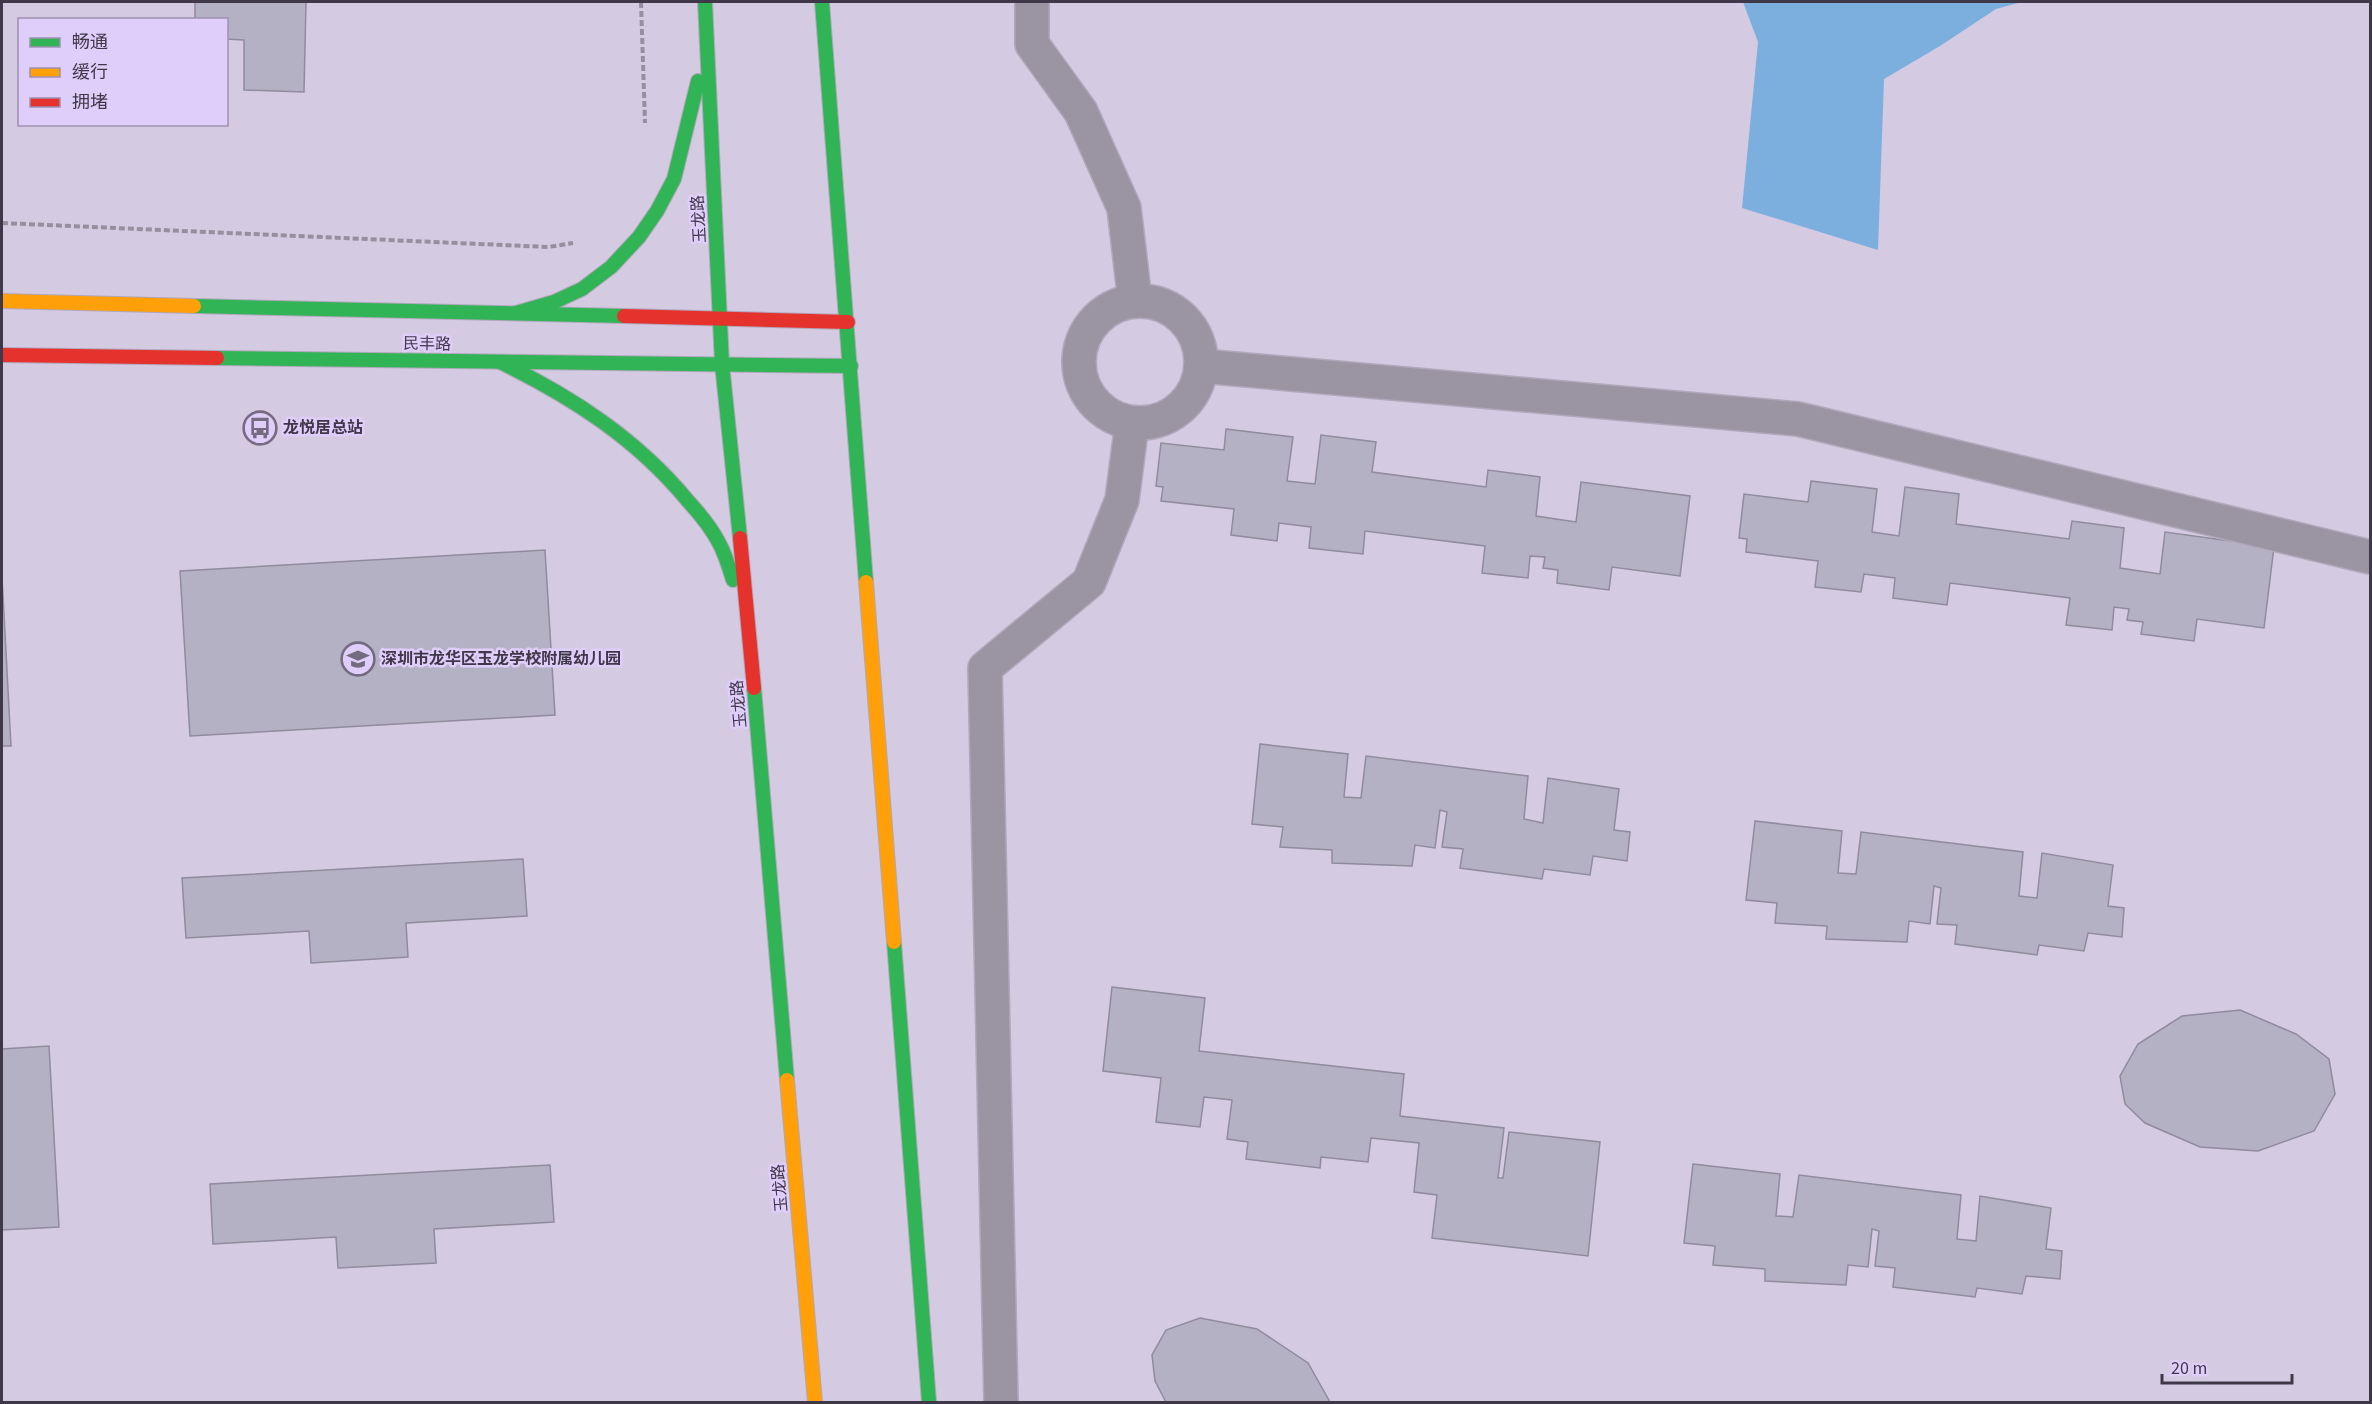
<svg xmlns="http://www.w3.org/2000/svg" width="2372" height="1404" font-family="'Source Sans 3','Noto Sans SC',sans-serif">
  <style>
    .water { fill: #7cafde }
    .building { fill: #b5b1c4; stroke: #908b9d; stroke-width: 1.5 }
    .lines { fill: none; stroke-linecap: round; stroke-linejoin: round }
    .street-casing { stroke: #b1a8bc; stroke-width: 36 }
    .fast-casing { stroke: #b1a8bc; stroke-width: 16 }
    .slow-casing { stroke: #b1a8bc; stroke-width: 16 }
    .jam-casing { stroke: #b1a8bc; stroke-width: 16 }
    .path { stroke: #96909e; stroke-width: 4; stroke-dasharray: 6 3; stroke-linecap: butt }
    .street { stroke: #9a94a3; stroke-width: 33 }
    .fast { stroke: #30b455; stroke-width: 14 }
    .slow { stroke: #ff9f0a; stroke-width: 14 }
    .jam { stroke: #e5322d; stroke-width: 14 }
    .labels { text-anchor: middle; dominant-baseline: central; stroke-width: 5; stroke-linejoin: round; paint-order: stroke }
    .street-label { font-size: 16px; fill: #3f3849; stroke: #dfcdfa }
    .poi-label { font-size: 16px; font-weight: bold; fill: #3f3849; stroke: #dfcdfa; text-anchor: start }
  </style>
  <rect width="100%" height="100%" fill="#d4cae2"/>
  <polygon class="water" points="1743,2 2022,2 1996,9 1940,46 1884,79 1878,250 1742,208 1758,42"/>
  <g class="building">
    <polygon points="186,2 306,2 304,92 244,90 244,40 226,39 226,20 195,20 195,2"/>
    <polygon points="1226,429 1293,437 1287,481 1315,484 1321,435 1376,442 1372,472 1486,487 1488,470 1540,477 1536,516 1576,522 1581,482 1690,496 1680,576 1612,567 1609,590 1557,583 1558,570 1543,568 1545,557 1530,556 1528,578 1482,573 1485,546 1365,531 1363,554 1309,548 1311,527 1279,523 1277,541 1231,535 1234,509 1161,501 1163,487 1156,486 1161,443 1224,450"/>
    <polygon points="1811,481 1877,489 1872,532 1899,536 1905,487 1959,494 1956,524 2069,539 2072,521 2124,528 2120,568 2160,574 2165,532 2274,547 2264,628 2197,619 2194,641 2141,634 2143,622 2127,620 2129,609 2114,607 2112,630 2066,625 2070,598 1950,583 1947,605 1893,598 1895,578 1864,574 1861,592 1815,587 1818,561 1746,552 1747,539 1739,538 1744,494 1808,502"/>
    <polygon points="545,550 555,715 190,736 180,571"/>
    <polygon points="2,577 11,746 2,746"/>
    <polygon points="1260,744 1348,754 1344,797 1361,798 1366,756 1528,776 1524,819 1543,823 1548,778 1619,789 1614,830 1630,832 1627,861 1593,856 1590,875 1544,869 1542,879 1460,868 1463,849 1442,847 1447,812 1440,810 1435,848 1415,845 1412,866 1332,863 1332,850 1280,847 1283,827 1252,824"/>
    <polygon points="1755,821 1842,831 1838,873 1856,874 1861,832 2023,852 2019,896 2037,898 2042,853 2113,865 2108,906 2124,908 2122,937 2088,933 2084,951 2039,945 2037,955 1955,944 1957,925 1937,924 1941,888 1934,886 1930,924 1909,921 1907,942 1826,939 1827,926 1775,923 1777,903 1746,900"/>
    <polygon points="523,859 527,916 406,923 408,957 311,963 309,931 186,938 182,878"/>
    <polygon points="1112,987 1205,998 1199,1051 1404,1074 1400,1116 1504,1128 1498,1178 1503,1178 1509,1132 1600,1142 1588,1256 1432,1238 1437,1195 1414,1192 1419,1143 1371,1138 1368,1162 1321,1157 1320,1168 1246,1159 1248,1142 1227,1139 1232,1100 1204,1097 1200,1127 1156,1122 1161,1078 1103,1071"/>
    <polygon points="2240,1010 2296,1034 2329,1059 2335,1094 2314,1131 2258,1151 2200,1147 2145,1123 2125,1104 2120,1076 2138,1044 2182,1016"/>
    <polygon points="49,1046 59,1227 2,1230 2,1049"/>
    <polygon points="1693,1164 1780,1174 1776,1216 1793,1217 1799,1175 1961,1195 1957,1239 1976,1241 1980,1196 2051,1208 2046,1249 2062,1251 2060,1279 2026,1276 2022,1294 1977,1288 1975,1297 1893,1287 1895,1268 1875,1266 1879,1231 1872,1229 1868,1267 1848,1265 1846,1285 1765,1281 1765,1269 1713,1265 1715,1246 1684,1243"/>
    <polygon points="550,1165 554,1222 434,1229 436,1263 338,1268 336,1237 213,1244 210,1184"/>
    <polygon points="1200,1318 1257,1329 1308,1363 1330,1402 1166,1402 1155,1381 1152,1355 1166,1330"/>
  </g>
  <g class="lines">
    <g class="street-casing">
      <g id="street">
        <polyline points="1032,2 1032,44 1081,112 1124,208 1135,301"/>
        <circle cx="1140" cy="362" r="61"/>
        <polyline points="1201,366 1798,419 2370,557"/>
        <polyline points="1001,1402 985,668 1089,582 1122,500 1132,423"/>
      </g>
    </g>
    <g class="fast-casing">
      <g id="fast">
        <polyline points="705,2 722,364 740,538"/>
        <polyline points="822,2 866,582"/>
        <polyline points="194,306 624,316"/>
        <polyline points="516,313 554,302 582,289 611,267 639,237 657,211 674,179 698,81"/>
        <polyline points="217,358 851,366"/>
        <path d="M500,362C572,397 637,439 688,501C699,513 710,526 718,541C725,553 729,567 733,580"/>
        <polyline points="754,688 787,1080"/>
        <polyline points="894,942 929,1402"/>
      </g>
    </g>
    <g class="slow-casing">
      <g id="slow">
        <polyline points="2,301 194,306"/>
        <polyline points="866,582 894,942"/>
        <polyline points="787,1080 815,1402"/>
      </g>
    </g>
    <g class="jam-casing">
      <g id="jam">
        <polyline points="624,316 848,322"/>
        <polyline points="2,355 217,358"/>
        <polyline points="740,538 754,688"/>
      </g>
    </g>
    <g class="path">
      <polyline points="641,2 645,123"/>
      <polyline points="2,223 548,247 573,243"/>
    </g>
    <use href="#street" class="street"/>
    <use href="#fast" class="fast"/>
    <use href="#slow" class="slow"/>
    <use href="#jam" class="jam"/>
  </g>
  <defs>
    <g id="bus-ring" transform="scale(1.725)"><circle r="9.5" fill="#dfcdfa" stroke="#736b7f" stroke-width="1.5"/><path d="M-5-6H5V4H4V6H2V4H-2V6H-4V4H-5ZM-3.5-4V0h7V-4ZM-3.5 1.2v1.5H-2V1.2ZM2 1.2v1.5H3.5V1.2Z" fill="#736b7f"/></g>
    <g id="school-ring" transform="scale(1.725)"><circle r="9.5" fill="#dfcdfa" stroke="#736b7f" stroke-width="1.5"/><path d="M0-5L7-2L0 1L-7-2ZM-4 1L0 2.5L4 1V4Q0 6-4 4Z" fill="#736b7f"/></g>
  </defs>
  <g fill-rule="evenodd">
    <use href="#bus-ring" x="260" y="428"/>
    <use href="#school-ring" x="358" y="659"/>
  </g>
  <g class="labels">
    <g class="street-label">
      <text transform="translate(699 219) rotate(-93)">玉龙路</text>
      <text transform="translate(427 344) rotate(1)">民丰路</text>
      <text transform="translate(739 704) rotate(-95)">玉龙路</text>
      <text transform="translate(780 1188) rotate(-95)">玉龙路</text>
    </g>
    <g class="poi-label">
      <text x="283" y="428">龙悦居总站</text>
      <text x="381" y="659">深圳市龙华区玉龙学校附属幼儿园</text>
    </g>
  </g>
  <rect width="2372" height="1404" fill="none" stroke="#3f3849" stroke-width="6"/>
  <rect x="18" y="18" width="210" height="108" fill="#dfcdfa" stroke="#9f91b3" stroke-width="1.5"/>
  <rect x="30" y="38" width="30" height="9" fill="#30b455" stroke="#9f91b3" stroke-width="1.5"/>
  <text x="72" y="48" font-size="18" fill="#3f3849">畅通</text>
  <rect x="30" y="68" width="30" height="9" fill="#ff9f0a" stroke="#9f91b3" stroke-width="1.5"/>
  <text x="72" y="78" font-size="18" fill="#3f3849">缓行</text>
  <rect x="30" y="98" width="30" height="9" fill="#e5322d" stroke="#9f91b3" stroke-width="1.5"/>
  <text x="72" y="108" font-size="18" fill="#3f3849">拥堵</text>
  <path d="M2162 1374v9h130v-9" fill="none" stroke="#3f3849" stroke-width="3"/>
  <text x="2171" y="1374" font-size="18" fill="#3f3849" stroke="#dfcdfa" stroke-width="4.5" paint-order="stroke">20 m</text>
</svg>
